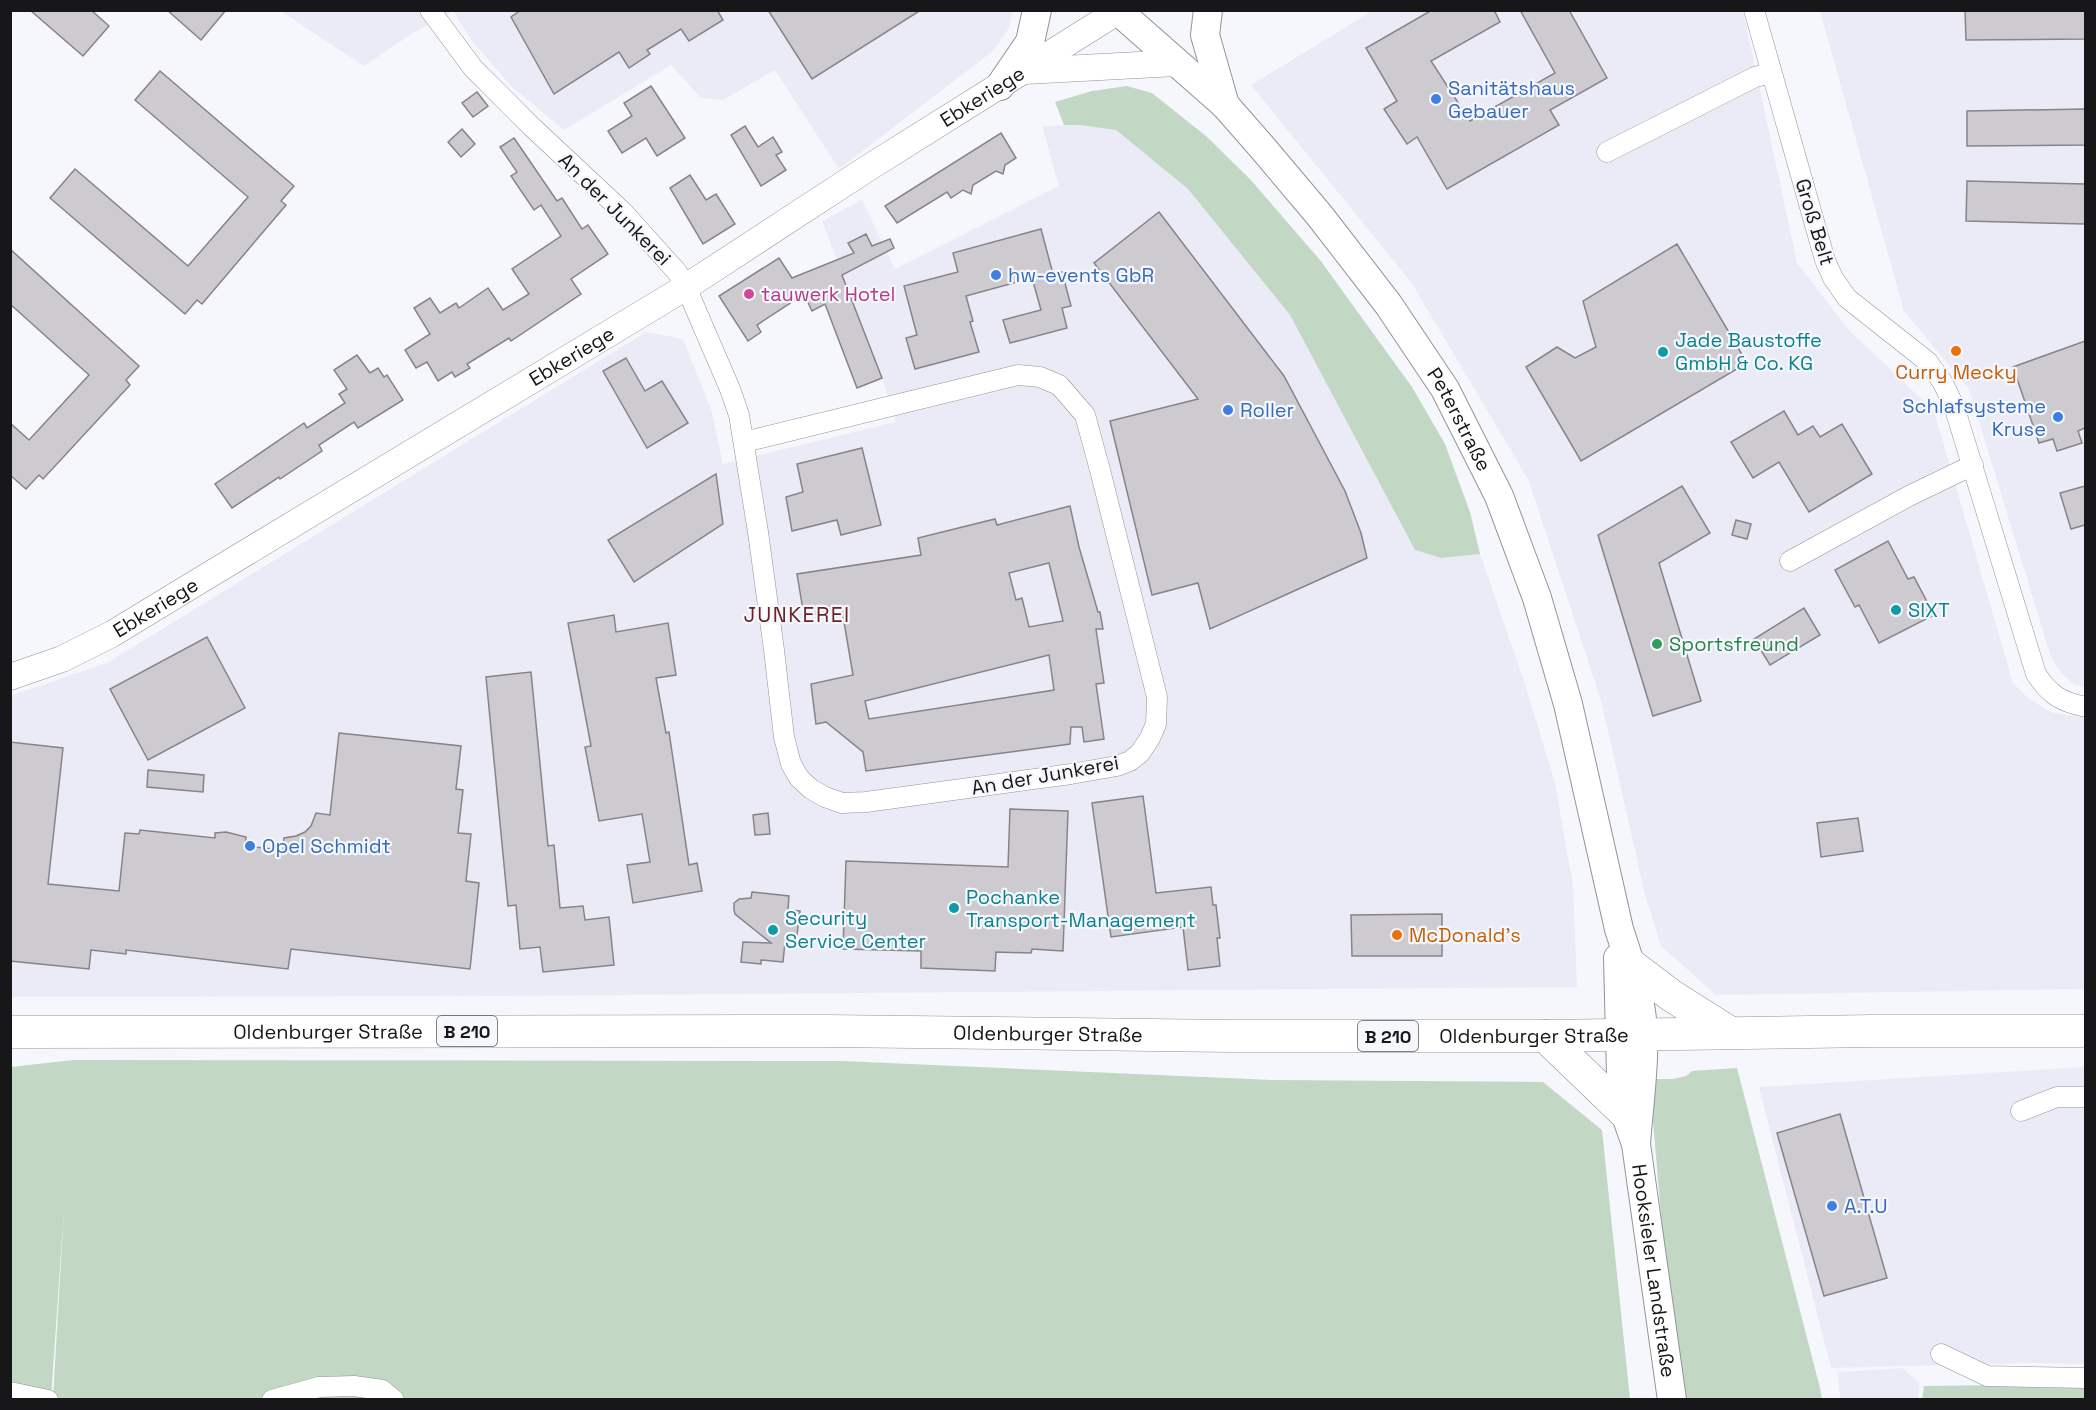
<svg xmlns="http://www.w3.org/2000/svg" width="2096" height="1410" font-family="'Space Grotesk',sans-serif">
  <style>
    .built { fill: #eaebf7 }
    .green { fill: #c2d8c5 }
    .building { fill: #cdcbcf; stroke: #868489; stroke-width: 1.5; fill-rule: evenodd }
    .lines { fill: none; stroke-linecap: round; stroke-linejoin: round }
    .minor-casing { stroke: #939398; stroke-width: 21 }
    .tertiary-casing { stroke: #939398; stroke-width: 27 }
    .secondary-casing { stroke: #939398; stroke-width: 30 }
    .primary-casing { stroke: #939398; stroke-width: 33 }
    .minor { stroke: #fff; stroke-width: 20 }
    .tertiary { stroke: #fff; stroke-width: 26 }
    .secondary { stroke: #fff; stroke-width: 28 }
    .primary { stroke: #fff; stroke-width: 32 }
    .shop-dot { fill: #3f7fe0; stroke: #f6f7fc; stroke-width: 2 }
    .hotel-dot { fill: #d1479c; stroke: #f6f7fc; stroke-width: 2 }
    .food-dot { fill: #e8710a; stroke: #f6f7fc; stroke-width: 2 }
    .culture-dot { fill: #0f9aa8; stroke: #f6f7fc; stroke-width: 2 }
    .leisure-dot { fill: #2e9e5b; stroke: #f6f7fc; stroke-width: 2 }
    .labels { text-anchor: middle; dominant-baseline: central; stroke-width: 4.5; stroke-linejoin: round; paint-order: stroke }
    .shield { fill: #f6f7fc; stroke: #5a5a5d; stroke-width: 1.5 }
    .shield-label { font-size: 18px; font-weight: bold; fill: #171719 }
    .shop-label { font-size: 20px; fill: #366cbe; stroke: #f6f7fc; text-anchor: start }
    .street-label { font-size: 20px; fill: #171719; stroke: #f6f7fc }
    .hotel-label { font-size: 20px; fill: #b23c85; stroke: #f6f7fc; text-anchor: start }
    .culture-label { font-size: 20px; fill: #0d838f; stroke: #f6f7fc; text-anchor: start }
    .food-label { font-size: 20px; fill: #c56008; stroke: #f6f7fc }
    .leisure-label { font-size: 20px; fill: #27864d; stroke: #f6f7fc; text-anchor: start }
    .neighbourhood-label { font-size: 21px; letter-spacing: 1.5px; fill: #692325; stroke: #f6f7fc }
  </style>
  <rect width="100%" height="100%" fill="#f6f7fc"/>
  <g class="built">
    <polygon points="281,11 1013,11 1009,28 993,51 839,169 775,70 723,100 701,98 671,65 564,130 511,86 472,41 453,11 413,33 364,66"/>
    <polygon points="1372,11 1743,11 1797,263 1849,330 1934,411 2013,683 2028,698 2050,712 2085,718 2085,989 1716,995 1661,946 1645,895 1602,704 1529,481 1411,282 1251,85"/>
    <polygon points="1820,11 2085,11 2085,687 2075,685 2061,673 2051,657 1969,389 1904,311"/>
    <polygon points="1080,125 1116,130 1188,189 1290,315 1415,550 1441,558 1480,554 1523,678 1555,783 1573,885 1577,987 508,996 11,997 10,696 107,663 646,332 683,339 711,409 723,464 896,422 882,378 822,221 862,200 895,269 1059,186 1042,126"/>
    <polygon points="2085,1067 2085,1364 2026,1363 1831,1368 1759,1087"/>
    <polygon points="1902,1368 1920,1383 1918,1399 1840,1399 1838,1372"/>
  </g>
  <g class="green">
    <polygon points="1127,86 1152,93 1206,136 1250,179 1320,260 1412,387 1445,444 1470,512 1480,554 1441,558 1415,550 1290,315 1188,189 1116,130 1080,125 1064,125 1055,102 1092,91"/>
    <polygon points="73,1060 842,1061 1272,1080 1543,1082 1602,1130 1630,1399 53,1399 64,1208 51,1399 11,1399 10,1067"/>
    <polygon points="1737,1068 1820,1388 1822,1399 1684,1399 1666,1275 1652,1109 1653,1079 1673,1079 1686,1076 1692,1071"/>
    <polygon points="2002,1385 2085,1387 2085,1399 1922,1400 1924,1386"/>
  </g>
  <g class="building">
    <polygon points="30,10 91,10 109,26 83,56"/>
    <polygon points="167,10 226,10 201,40"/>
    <polygon points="521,10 717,10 723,20 689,41 681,29 647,50 650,54 629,68 619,52 554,94 511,17"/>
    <polygon points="768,10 921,10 812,79"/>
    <polygon points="1432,10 1494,10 1500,22 1431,61 1470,121 1555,73 1520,10 1569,10 1607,78 1550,110 1559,125 1447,189 1417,137 1407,144 1384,109 1397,101 1366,48"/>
    <polygon points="1965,10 2085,10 2085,39 1966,40"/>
    <polygon points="160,71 294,186 281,201 286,205 202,304 197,300 185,314 50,198 75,169 188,266 248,197 135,100"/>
    <polygon points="651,86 685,138 657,156 646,138 622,153 608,131 632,116 624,103"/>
    <polygon points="477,92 488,106 473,117 462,103"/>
    <polygon points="2085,109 2085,145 1967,146 1967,111"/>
    <polygon points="745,126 758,147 773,137 782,152 776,155 786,170 761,186 731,135"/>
    <polygon points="462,129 475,144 461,157 448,142"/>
    <polygon points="1001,133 1016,158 1005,165 1003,174 996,171 973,185 971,194 963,190 951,198 947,192 897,223 885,206"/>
    <polygon points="514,138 557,201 562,198 582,229 588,225 608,254 571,279 581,294 511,341 509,338 467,364 470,368 455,377 452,372 438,381 427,362 416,368 405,350 430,334 414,308 430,298 440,313 456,303 459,308 488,288 503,310 529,294 512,269 561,236 541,205 534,210 511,176 517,172 500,147"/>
    <polygon points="690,175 706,200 716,194 735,224 703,244 670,188"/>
    <polygon points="1967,181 2085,184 2085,224 1966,221"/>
    <polygon points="1159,212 1284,376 1345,491 1361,533 1367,558 1210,629 1198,583 1152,595 1110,421 1198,399 1094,263"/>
    <polygon points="1041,229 1053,274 1062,272 1071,306 1062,308 1067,328 1010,343 1003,320 1041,310 1032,278 966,296 973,321 970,322 979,352 915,369 906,338 917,335 904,286 958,272 953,253"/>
    <polygon points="866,234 872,246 890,239 894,248 842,275 882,378 857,388 825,304 812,311 804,294 757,325 761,332 748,341 719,296 779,258 792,278 854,253 848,243"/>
    <polygon points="1677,244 1747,363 1581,461 1526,367 1557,347 1575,358 1596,347 1583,301"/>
    <polygon points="10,249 139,366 126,380 130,385 43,479 39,475 26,489 10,475 10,423 29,440 89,375 10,304"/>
    <polygon points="2085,341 2085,428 2078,431 2082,443 2057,451 2053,439 2039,443 2013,367"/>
    <polygon points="357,355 370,373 378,368 384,377 387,375 403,400 358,428 354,422 319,445 322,451 280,479 279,477 232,508 215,484 304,423 307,428 345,403 339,394 347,389 334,370"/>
    <polygon points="626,358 645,391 662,381 688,423 647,448 603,371"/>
    <polygon points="1784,411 1798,435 1813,426 1820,437 1842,424 1872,474 1809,512 1779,462 1753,478 1731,442"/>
    <polygon points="862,448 881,525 841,535 837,520 792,531 786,497 803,492 797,464"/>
    <polygon points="716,474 723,524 634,582 608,540"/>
    <polygon points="1682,486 1710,533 1659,563 1701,701 1653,716 1598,535"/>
    <polygon points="2085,486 2085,525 2071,529 2060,493"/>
    <path d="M1070,506L1079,547L1098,612H1100L1103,629H1096L1104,683L1096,684L1104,739L1084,742L1082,727H1071L1070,744L866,771L863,752L826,722L816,724L811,684L853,675L842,610L804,616L797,574L921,555L918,538L995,519L997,525ZM1049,563L1063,621L1029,627L1022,598L1016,600L1009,573ZM1049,655L1054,690L869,719L865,701Z"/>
    <polygon points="1736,520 1751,524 1747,539 1732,535"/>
    <polygon points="1888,541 1908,579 1914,577 1934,615 1879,643 1859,605 1855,607 1835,570"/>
    <polygon points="1804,608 1820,635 1770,665 1754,639"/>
    <polygon points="614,615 616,632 668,623 676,675 656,678 666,733 669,732 689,865 697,863 702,891 633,903 627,865 650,862 642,814 599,821 585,747 591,746 568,623"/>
    <polygon points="207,637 245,708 148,760 110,689"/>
    <polygon points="531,672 548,846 554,845 560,908 583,906 585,920 609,917 614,965 543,972 540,947 520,949 516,905 508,906 486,677"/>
    <polygon points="339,733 461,746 456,789 463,790 458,833 471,834 466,881 479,883 470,969 291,949 288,969 126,950 126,954 91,950 89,969 10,961 10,742 63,748 48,884 119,891 125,833 139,834 140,830 215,838 215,833 226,832 246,837 245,846 283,850 284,838 296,836 305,832 311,826 316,813 330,815"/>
    <polygon points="148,770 204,775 203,792 147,787"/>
    <polygon points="1143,796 1156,893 1211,887 1213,905 1216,905 1220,938 1217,938 1220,966 1188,970 1183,927 1111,937 1092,803"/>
    <polygon points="1010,809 1068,811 1063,951 1032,949 1031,953 996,952 995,971 921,968 921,951 843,949 846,861 1008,867"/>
    <polygon points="768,813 770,834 755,835 753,815"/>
    <polygon points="1858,818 1863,851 1821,857 1817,823"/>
    <polygon points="752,892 789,896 788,910 800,911 796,943 785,942 783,962 761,960 761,964 741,962 743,942 771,943 735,914 734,910 734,903 739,899 751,898"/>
    <polygon points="1442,914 1442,956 1352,956 1351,915"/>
    <polygon points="1840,1114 1887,1278 1824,1296 1777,1133"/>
  </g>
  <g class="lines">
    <g class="minor-casing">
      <g id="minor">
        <polyline points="430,10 473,68 532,127 623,212 677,272 686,287 730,389 739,415 758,532 774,650 784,737 791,764 799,778 811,789 825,797 842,803 866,802 1071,774 1117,766 1130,761 1140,753 1150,738 1156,724 1157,697 1100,470 1085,415 1059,385 1040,377 1018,375 744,442"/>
        <path d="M1754,10L1825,260L1833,278L1847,298L1928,362L1943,383L1954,406L2036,674C2050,695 2061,702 2086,707"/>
        <polyline points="1607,152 1755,77 1771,73"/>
        <polyline points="1790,561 1909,496 1973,465"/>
        <polyline points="2021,1111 2057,1097 2086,1097"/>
        <polyline points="1941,1354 1987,1376 2086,1378"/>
        <polyline points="10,1392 48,1400"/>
        <polyline points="272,1400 319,1387 354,1386 382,1390 394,1400"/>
      </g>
    </g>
    <g class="tertiary-casing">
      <g id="tertiary">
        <polyline points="1025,71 1177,63"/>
        <path id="s1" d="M10,677L62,659L112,634L204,578L686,287L865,170L1120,10"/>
      </g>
    </g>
    <g class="secondary-casing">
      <g id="secondary">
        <path id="s2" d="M1117,10L1225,105L1261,146L1320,216L1388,304L1445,389L1499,496L1537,598L1568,704L1619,929C1627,954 1636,979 1640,1005C1648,1048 1639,1100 1636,1144"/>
        <polyline points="1208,10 1205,35 1225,105"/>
        <polyline points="1000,86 1030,42 1037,10"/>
        <path id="s3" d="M1618,958L1621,1074L1625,1113L1636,1144L1672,1400"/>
      </g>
    </g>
    <g class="primary-casing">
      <g id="primary">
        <polyline points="1631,965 1672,996 1729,1032"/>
        <path id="s4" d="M10,1032L827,1031L1230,1036H1545L1872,1031H2086"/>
        <polyline points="1545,1036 1625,1113"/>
      </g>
    </g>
    <use href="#minor" class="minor"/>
    <use href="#tertiary" class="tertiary"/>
    <use href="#secondary" class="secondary"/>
    <use href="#primary" class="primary"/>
  </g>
  <g class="shop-dot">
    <circle cx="1436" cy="99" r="6"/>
    <circle cx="996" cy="275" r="6"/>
    <circle cx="1228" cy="410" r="6"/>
    <circle cx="2058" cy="417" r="6"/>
    <circle cx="250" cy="846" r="6"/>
    <circle cx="1832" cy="1206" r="6"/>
  </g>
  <circle class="hotel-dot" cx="749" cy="294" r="6"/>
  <g class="food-dot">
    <circle cx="1956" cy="351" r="6"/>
    <circle cx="1397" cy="935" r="6"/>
  </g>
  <g class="culture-dot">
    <circle cx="1663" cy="352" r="6"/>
    <circle cx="1896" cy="610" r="6"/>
    <circle cx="954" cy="908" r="6"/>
    <circle cx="773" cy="930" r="6"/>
  </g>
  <circle class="leisure-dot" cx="1657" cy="644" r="6"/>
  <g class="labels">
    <g class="shield">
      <rect x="437" y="1016" width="60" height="30" rx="4.5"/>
      <rect x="1358" y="1021" width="60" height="30" rx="4.5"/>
    </g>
    <g class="shield-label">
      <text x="467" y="1031">B 210</text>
      <text x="1388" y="1036">B 210</text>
    </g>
    <g class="shop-label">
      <text x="1448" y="88">Sanitätshaus<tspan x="1448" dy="23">Gebauer</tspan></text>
      <text x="1008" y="275">hw-events GbR</text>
      <text x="2046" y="406" text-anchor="end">Schlafsysteme<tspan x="2046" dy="23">Kruse</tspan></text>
      <text x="1240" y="410">Roller</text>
      <text x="262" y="846">Opel Schmidt</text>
      <text x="1844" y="1206">A.T.U</text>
    </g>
    <g class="street-label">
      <text stroke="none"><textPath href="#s1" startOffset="1134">Ebkeriege</textPath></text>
      <text transform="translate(615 209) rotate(45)">An der Junkerei</text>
      <text transform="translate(1815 222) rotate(73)">Groß Belt</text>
      <text stroke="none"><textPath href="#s1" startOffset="648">Ebkeriege</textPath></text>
      <text stroke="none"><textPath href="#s2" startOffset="537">Peterstraße</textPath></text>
      <text stroke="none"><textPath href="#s1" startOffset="162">Ebkeriege</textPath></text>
      <text transform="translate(1045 775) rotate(-10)">An der Junkerei</text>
      <text stroke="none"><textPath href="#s4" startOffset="318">Oldenburger Straße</textPath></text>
      <text stroke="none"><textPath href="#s4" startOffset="1038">Oldenburger Straße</textPath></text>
      <text stroke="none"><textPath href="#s4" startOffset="1524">Oldenburger Straße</textPath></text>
      <text stroke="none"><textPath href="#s3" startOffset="316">Hooksieler Landstraße</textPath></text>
    </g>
    <g class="hotel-label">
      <text x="761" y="294">tauwerk Hotel</text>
    </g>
    <g class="culture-label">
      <text x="1675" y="340">Jade Baustoffe<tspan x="1675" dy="23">GmbH &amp; Co. KG</tspan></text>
      <text x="1908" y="610">SIXT</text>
      <text x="966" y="897">Pochanke<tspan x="966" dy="23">Transport-Management</tspan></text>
      <text x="785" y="918">Security<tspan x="785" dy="23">Service Center</tspan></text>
    </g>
    <g class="food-label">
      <text x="1956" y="372">Curry Mecky</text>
      <text x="1409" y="935" text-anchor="start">McDonald's</text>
    </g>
    <g class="leisure-label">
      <text x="1669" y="644">Sportsfreund</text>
    </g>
    <g class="neighbourhood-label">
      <text x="797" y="614">JUNKEREI</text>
    </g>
  </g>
  <rect width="2096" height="1410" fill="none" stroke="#171719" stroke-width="24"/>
</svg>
